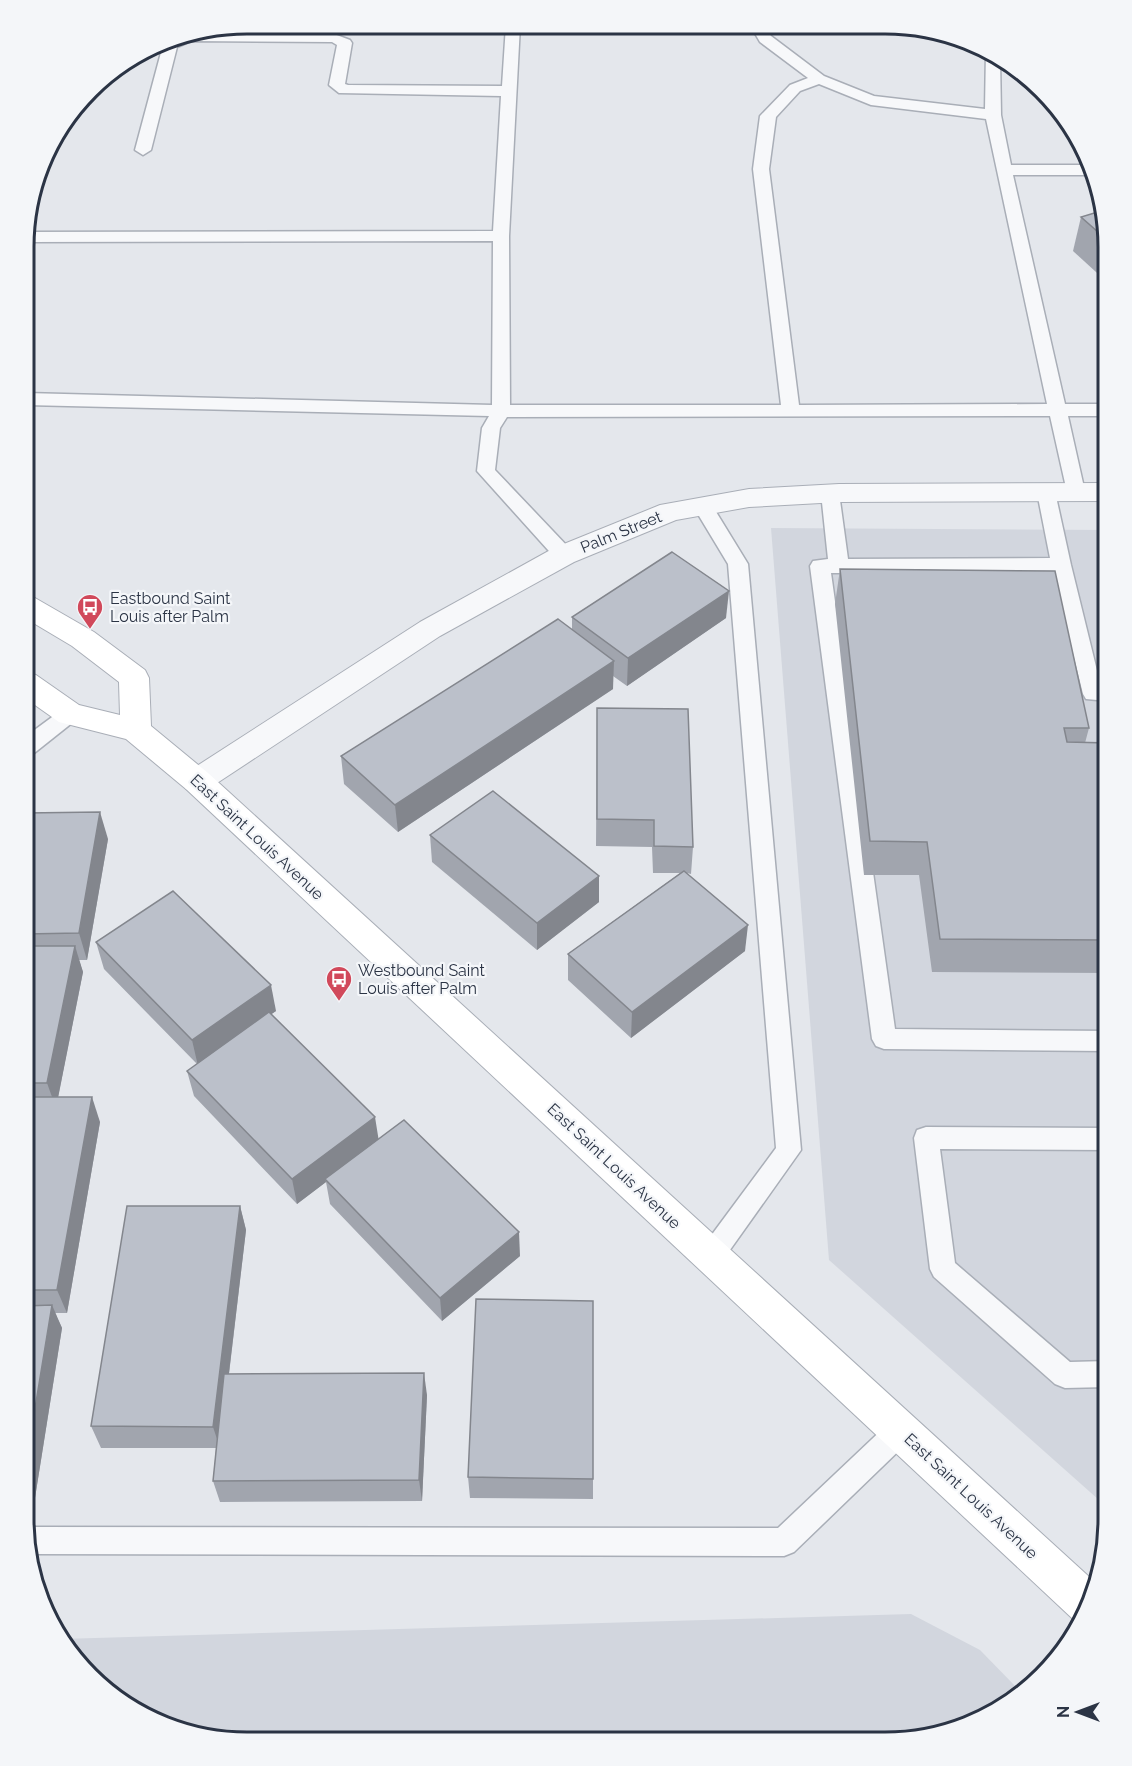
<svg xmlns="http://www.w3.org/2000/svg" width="1132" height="1766" font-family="Raleway,sans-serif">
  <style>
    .built { fill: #d2d6de }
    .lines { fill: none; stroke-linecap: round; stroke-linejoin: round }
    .service-casing { stroke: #a9aeb7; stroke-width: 3 }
    .minor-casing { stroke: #a9aeb7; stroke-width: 2 }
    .secondary-casing { stroke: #a9aeb7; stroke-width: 2 }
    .service { fill: #f7f8fa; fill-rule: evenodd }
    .minor { fill: #f7f8fa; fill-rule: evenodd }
    .secondary { fill: #fff; fill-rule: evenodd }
    .wall { fill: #a1a5ae }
    .shaded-wall { fill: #83868d }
    .building { fill: #bbc0ca; stroke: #83868d; stroke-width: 1.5 }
    .labels { text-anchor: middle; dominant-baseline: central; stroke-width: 4.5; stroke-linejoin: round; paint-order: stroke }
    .street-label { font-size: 16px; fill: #2b3445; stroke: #f4f6f9 }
    .poi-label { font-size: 16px; fill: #2b3445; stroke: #f4f6f9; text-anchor: start }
    .rim { fill: none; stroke: #2b3445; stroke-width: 3 }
  </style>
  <rect width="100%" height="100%" fill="#e4e7ec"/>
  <g class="built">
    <polygon points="771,528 1108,530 1108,1508 829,1260"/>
    <polygon points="911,1614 980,1650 1022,1693 971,1725 885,1742 218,1740 162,1725 112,1696 70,1655 61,1639"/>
  </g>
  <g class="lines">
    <g class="service-casing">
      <g id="service">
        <path d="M506,25H520L509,236L510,405H781L753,169L760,116L790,85L808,78L760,42L750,25L765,26L771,36L824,76L874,96L985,109L986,50L1000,58L1001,115L1011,165H1092L1093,175H1013L1065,404H1108V416H1068L1085,492L1083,496L1076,498L1069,496L1067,492L1050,416L507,417L500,428L495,470L571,550L574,555L571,560L564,562L557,560L477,471L482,428L489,416L26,405V393L492,405L493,241L26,242V232L493,231L501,96L339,93L329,85L337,45L332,42L191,41L177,47L151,150L143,155L135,150L163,45C179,26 304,33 334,34L350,40L352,43L345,84L348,85L502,86ZM819,84L871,105L986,119L1047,404L799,405L769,169L776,117L800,91Z"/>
        <polygon points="1046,486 1053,488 1055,492 1071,565 1101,687 1108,687 1108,701 1086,699 1083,694 1053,572 831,573 895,1029 1108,1031 1108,1051 884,1049 876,1046 872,1039 810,566 813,561 828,559 821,493 823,489 830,487 837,489 839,493 848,559 1050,558 1037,492 1039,488"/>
        <polygon points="703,500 710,502 748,564 801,1150 720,1264 711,1268 702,1264 698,1256 702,1248 776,1148 728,564 693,506 696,502"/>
        <polygon points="70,706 77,709 80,714 77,719 33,754 25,756 25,737 63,709"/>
        <polygon points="926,1127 1108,1128 1108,1150 940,1149 955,1263 1070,1362 1108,1361 1108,1387 1065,1388 1055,1384 934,1277 930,1269 914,1138 917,1130"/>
        <polygon points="900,1418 910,1422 914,1431 910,1440 794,1552 784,1556 31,1554 26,1527 778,1528 890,1422"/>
      </g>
    </g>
    <g class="minor-casing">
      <polygon id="minor" points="1108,483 1108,501 839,502 749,507 676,520 574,562 440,636 208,789 197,793 186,789 181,781 186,773 420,622 554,548 660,505 749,489 839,484"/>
    </g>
    <g class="secondary-casing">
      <polygon id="secondary" points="25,595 35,598 94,632 145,670 149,678 151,726 208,773 1097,1584 1080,1623 1074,1620 186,789 126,739 59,722 25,698 25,672 36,675 79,705 120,715 119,682 72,646 25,618"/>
    </g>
    <use href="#service" class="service"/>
    <use href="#minor" class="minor"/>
    <use href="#secondary" class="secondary"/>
  </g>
  <g class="wall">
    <polygon points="1101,211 1108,247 1108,283 1073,251 1081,217"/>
    <polygon points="840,569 1089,728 1085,743 1106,743 1106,739 1108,732 1108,973 932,972 919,875 864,875 835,604"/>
    <polygon points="572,617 726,618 627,686 613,676 613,689 398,832 344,784 341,756 572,630"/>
    <polygon points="597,708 693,847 691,874 687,873 745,951 631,1038 568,980 568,954 680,873 653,873 652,847 596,846"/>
    <polygon points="25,813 108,839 87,960 79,960 83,972 58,1097 100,1122 67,1313 55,1313 62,1328 34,1504 24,1505"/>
    <polygon points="430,835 599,876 599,902 537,950 432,862"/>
    <polygon points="96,942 276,1011 271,1014 378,1139 520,1256 442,1321 330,1204 326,1182 297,1204 194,1096 187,1071 197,1064 104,969"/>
    <polygon points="240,1206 246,1230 229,1374 427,1395 422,1501 220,1502 213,1481 216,1448 101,1448 91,1426"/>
    <polygon points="468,1477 593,1479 593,1499 470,1498"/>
  </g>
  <g class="shaded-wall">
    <polygon points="729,591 726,618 627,686 628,658"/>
    <polygon points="614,661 613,689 398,832 395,805"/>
    <polygon points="100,812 108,839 87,960 79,933"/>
    <polygon points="599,876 599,902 537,950 537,923"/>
    <polygon points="748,925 745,951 631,1038 632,1012"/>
    <polygon points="75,946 83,972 56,1108 47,1083"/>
    <polygon points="271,985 276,1011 198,1066 192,1040"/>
    <polygon points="92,1097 100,1122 67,1313 57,1290"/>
    <polygon points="375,1117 379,1142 325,1179 326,1182 297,1204 292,1179"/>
    <polygon points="240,1206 246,1230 220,1448 213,1427"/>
    <polygon points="519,1232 520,1256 442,1321 440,1298"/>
    <polygon points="52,1305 62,1328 34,1504 24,1486 24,1475"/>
    <polygon points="424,1373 427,1395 422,1501 419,1480"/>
  </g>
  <g class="building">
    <polygon points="1101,211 1106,239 1081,217"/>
    <polygon points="672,552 729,591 628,658 572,617"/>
    <polygon points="840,569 1055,571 1089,728 1064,728 1067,742 1108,743 1108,940 940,939 927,842 870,841"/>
    <polygon points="558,619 614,661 395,805 341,756"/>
    <polygon points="597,708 688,709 693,847 654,846 654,820 597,819"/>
    <polygon points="493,791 599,876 537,923 430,835"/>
    <polygon points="100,812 79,933 25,934 25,813"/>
    <polygon points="684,871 748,925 632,1012 568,954"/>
    <polygon points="173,891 271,985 192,1040 96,942"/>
    <polygon points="25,946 75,946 47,1083 25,1083"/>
    <polygon points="269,1012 375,1117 292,1179 187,1071"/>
    <polygon points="25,1097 92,1097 57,1290 24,1290"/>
    <polygon points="404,1120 519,1232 440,1298 325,1179"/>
    <polygon points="127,1206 240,1206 213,1427 91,1426"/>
    <polygon points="476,1299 593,1301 593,1479 468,1477"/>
    <polygon points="52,1305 24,1475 24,1306"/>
    <polygon points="424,1373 419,1480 213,1481 224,1374"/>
  </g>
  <defs>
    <g id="bus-pin" transform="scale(1.35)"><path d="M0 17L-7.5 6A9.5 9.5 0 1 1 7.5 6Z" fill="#d1495b" stroke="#f4f6f9"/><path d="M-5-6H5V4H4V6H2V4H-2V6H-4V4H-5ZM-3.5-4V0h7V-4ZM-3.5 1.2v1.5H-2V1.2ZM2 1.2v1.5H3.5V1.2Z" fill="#fff"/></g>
  </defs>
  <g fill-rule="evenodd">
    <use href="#bus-pin" x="90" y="607"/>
    <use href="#bus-pin" x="339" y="979"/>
  </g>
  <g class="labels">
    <g class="street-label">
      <text transform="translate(621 532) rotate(-22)">Palm Street</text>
      <text transform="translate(257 837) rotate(43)">East Saint Louis Avenue</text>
      <text transform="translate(614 1166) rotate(43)">East Saint Louis Avenue</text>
      <text transform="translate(971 1496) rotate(43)">East Saint Louis Avenue</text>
    </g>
    <g class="poi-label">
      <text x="110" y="598">Eastbound Saint<tspan x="110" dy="18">Louis after Palm</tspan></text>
      <text x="358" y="970">Westbound Saint<tspan x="358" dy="18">Louis after Palm</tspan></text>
    </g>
  </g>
  <path d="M0 0H1132V1766H0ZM247 34H885A213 213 0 0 1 1098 247V1519A213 213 0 0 1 885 1732H247A213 213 0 0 1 34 1519V247A213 213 0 0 1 247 34Z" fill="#f4f6f9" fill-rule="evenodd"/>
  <path class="rim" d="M247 34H885A213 213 0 0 1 1098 247V1519A213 213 0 0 1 885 1732H247A213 213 0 0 1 34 1519V247A213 213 0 0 1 247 34Z"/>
  <g transform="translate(1078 1712) rotate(270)" stroke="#f4f6f9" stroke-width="4.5" paint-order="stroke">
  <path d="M0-4.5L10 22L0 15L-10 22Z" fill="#2b3445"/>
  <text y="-9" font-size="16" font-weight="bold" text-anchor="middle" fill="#2b3445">N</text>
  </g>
</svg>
